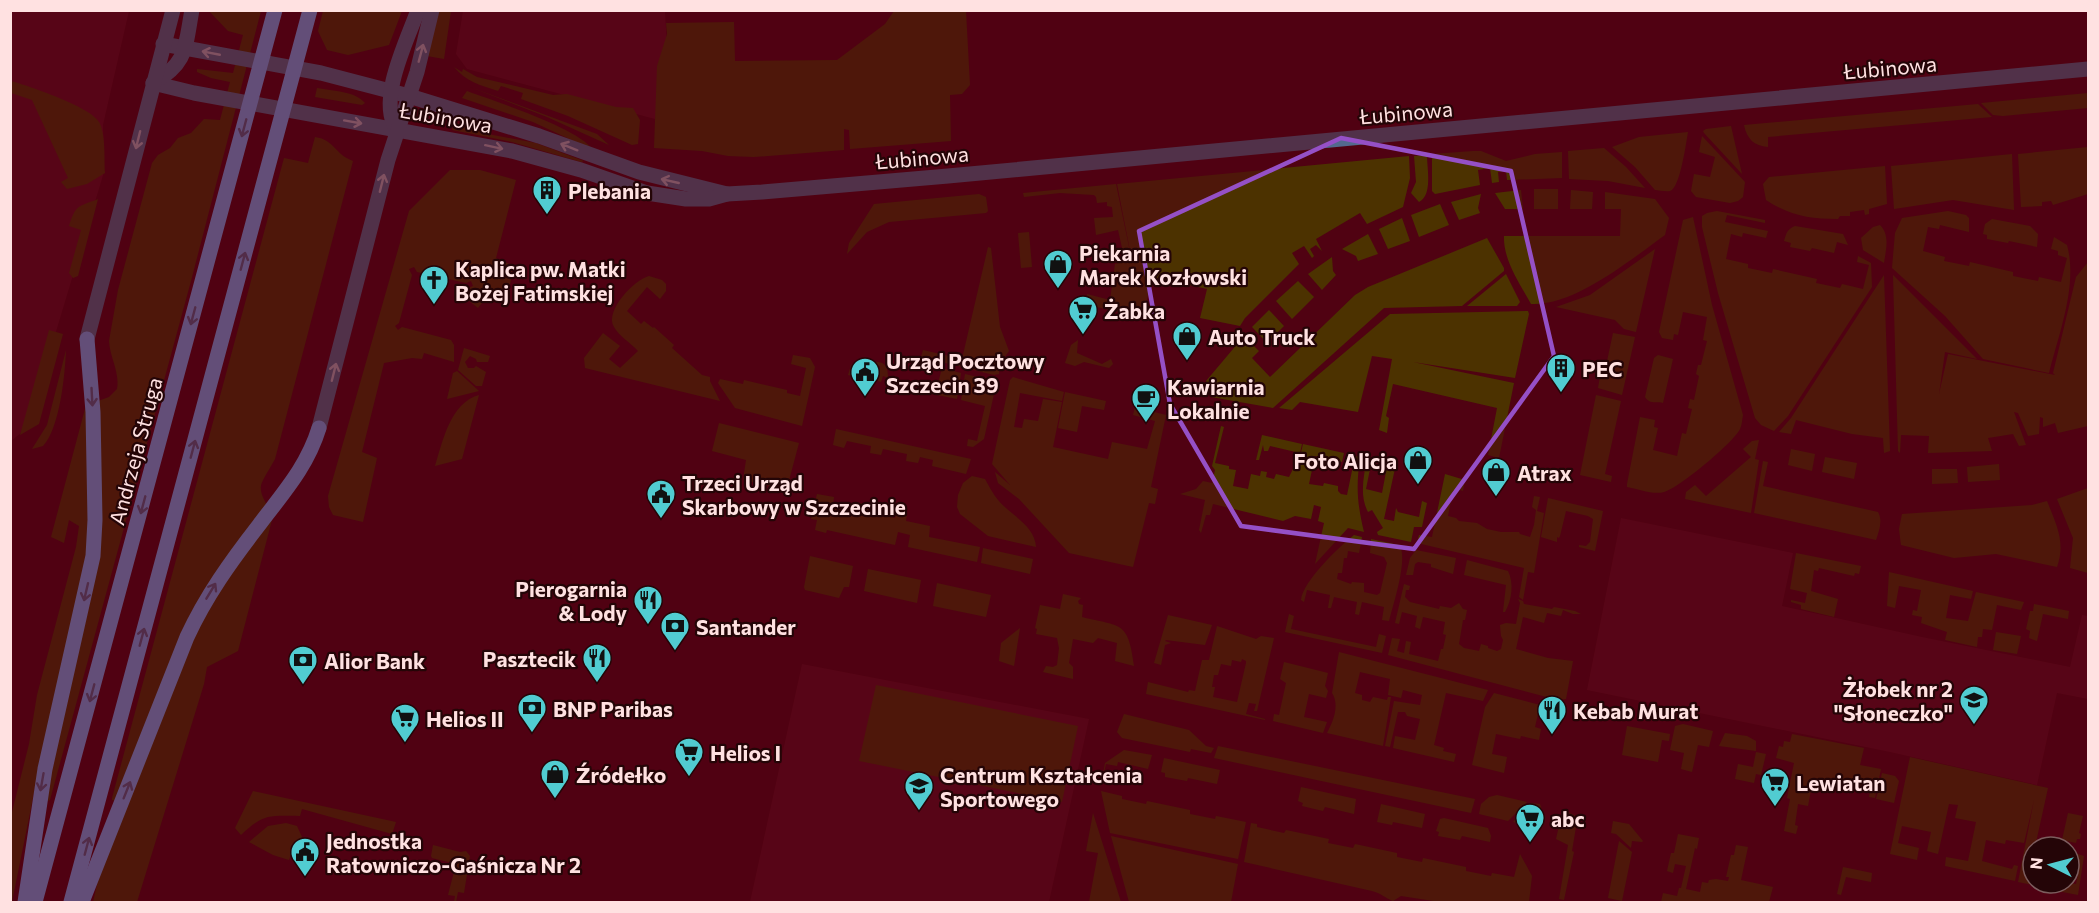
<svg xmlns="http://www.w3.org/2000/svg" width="2099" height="913" font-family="Commissioner,sans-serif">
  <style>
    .built { fill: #610a1d }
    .green { fill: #4c3200; fill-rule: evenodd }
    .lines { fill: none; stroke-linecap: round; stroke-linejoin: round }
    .minor { stroke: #536a8d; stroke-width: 15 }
    .major { stroke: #7babf3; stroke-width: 15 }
    .oneway { stroke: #bab1bf }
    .oneway2 { stroke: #546089 }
    .marked { fill: none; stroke: #9550c6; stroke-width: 4.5; stroke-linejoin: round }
    .labels { text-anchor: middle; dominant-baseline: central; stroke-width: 4.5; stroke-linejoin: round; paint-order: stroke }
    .street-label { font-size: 21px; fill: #ffe1e1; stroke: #240507 }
    .poi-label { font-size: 21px; font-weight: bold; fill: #ffe1e1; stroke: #240507; text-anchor: start }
  </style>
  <rect width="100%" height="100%" fill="#500212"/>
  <g class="built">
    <polygon points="11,11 129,11 103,125 104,172 27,428 11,441"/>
    <polygon points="463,11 665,11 668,69 655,119 467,69 456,54"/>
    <polygon points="1621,518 1793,553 1782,606 1922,637 2070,667 2082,615 2088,616 2088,699 2057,693 2037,785 1890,752 1587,690"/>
    <polygon points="802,664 1089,719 1049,902 750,902"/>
  </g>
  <g class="green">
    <path d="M209,11H261L191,281L50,800L47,801L55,748L91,598L98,401L109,397L117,389C120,372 110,358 109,341L118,290L152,163L158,155L170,148L178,138L191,133L204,119L220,120L230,82L211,78L197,72V69L233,73L243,35L228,31Z"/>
    <polygon points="323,11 323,10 402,11 389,45 348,55 327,50 318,31"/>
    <polygon points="438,11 451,11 444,59 427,56"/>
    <polygon points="894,11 966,11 970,85 962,94 950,95 951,141 850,149 849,130 844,129 844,150 754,157 728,156 702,151 654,148 657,66 667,34 666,23 734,22 735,61 837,60 885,24"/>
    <path d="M454,67L462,72L463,69L477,77L553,95L567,94L616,107L633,108L640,120L638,144L632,145L568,116L521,99L523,93L501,86L498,91C482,86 465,81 454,67Z"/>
    <path d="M11,81C29,86 91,107 99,122C106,133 104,160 105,173L87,184L67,189L61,182L68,178L32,100L11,93Z"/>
    <polygon points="470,87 597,134 609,145 547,117"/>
    <path d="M317,88C333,91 355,91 365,103L362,105L315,97Z"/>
    <path d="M467,91C494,101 579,128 593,150L533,122L462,98Z"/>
    <polygon points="2088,93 2088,108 2003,116 1993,115 1981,103"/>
    <path d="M1978,104L1992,117L1768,137V147C1754,146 1747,139 1744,125Z"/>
    <polygon points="454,122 488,134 536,143 584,161 581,162 512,142 452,130"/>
    <polygon points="1731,126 1742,174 1704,133 1703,131 1706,129"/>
    <path d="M1688,132C1686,143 1680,188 1670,191C1666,192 1659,190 1655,190L1635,167L1612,147L1639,137Z"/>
    <polygon points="1702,136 1745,182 1743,197 1738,201 1730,203 1696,197 1691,191 1694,174 1710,177 1715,157 1699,152"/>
    <path d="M315,137C335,140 334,154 353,161L275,459C258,490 255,484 273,516L238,651L207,667L204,684L137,902H93L116,801L112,800V798L284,158L308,163Z"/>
    <polygon points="2088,147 2088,194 2053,205 2051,201 2042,202 2042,206 2021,207 2018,154"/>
    <polygon points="1604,148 1626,167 1645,188 1608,181 1569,179 1568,151"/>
    <polygon points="1473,151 1481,151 1506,161 1535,154 1562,152 1562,178 1507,180 1506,171 1498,172 1499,182 1492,183 1490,168 1478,170 1480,185 1435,194 1432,191 1432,154"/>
    <polygon points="2012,154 2014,210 1953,200 1894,209 1891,166"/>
    <path d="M1427,155C1427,169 1433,195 1419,202L1411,193L1416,182L1414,156Z"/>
    <polygon points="1409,156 1410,178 1403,207 1367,224 1360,213 1316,239 1322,251 1316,245 1310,249 1314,256 1312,258 1304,246 1292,253 1299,264 1245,318 1240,326 1200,318 1207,289 1152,277 1144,314 1138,312 1136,316 1088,305 1087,294 1110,300 1115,264 1125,261 1118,230 1096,235 1094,218 1113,217 1112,207 1107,206 1107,202 1097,203 1096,197 1094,195 1060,193 1024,197 1023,193 1116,184 1135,276 1117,184"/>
    <path d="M1885,166L1887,204L1869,209V214L1865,215L1864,210L1850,212V216H1840L1838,219C1810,219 1790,216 1766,200L1763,184L1769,177Z"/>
    <path d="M450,170H480L516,180L496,258L512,265C513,272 511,290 504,293C491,299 489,294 478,308L468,300V288L473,286L471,281L466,283L417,272L414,267L409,269L412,275L399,323L395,326L398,330L402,327L451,340L454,345V362L424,353L422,359L412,358L384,363L362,452L377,458L363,522L333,515L329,507L328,496L409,211Z"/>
    <rect x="1534" y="189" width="24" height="20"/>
    <polygon points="1521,190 1523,209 1505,209 1495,193"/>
    <polygon points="1571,190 1593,192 1592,209 1570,209"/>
    <path d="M1605,192L1655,199L1669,218L1665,235C1630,260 1575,306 1531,304C1520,284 1503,260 1504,236H1620L1621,209H1605Z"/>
    <polygon points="979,194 986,197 988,211 986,213 889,222 867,232 847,254 849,243 874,204"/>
    <polygon points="1481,194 1478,208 1480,213 1459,220 1451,202"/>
    <path d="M98,199L78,276L73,278L69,273L81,230L69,226C76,204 78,207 98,199Z"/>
    <polygon points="1440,204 1449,225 1419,237 1411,215"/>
    <polygon points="1717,211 1765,220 1765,223 1727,215 1725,222 1768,231 1766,238 1743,233 1742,237 1731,234 1726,259 1748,264 1748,268 1772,273 1773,269 1817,279 1816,283 1840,288 1842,284 1863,289 1869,265 1857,262 1858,256 1871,263 1872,287 1788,416 1774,431 1761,425 1755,418 1718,293 1702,227 1702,216 1707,213"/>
    <path d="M1948,211L1966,215L1969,218V232L1940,225L1939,229L1928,227L1923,251L1945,257L1944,261L1969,266L1970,262L2013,272V276L2038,281L2039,277L2061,282L2067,258L2058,255V251L2051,249L2054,237L2067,245C2078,285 2059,333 2049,373L1983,359L1945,316L1892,268L1895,233L1902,218Z"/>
    <path d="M1693,217L1712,305L1743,415C1742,420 1742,425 1740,429C1733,443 1679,488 1664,492C1654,495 1638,489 1627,487V484L1640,417L1655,420L1654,427L1658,428L1653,450L1677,456L1682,433L1686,434L1692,409L1688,408L1690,399L1694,400L1699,376L1696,374L1698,365H1701L1707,341L1703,340L1707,317L1683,312L1678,335L1674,334L1673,340L1662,338L1659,332L1683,220Z"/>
    <polygon points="1402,218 1410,241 1388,249 1379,229"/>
    <polygon points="1992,219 2030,226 2038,234 2037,247 2009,241 2008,243 1987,239 1987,235 1983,234 1985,224"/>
    <path d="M1880,225C1890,235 1886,249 1884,263L1863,250L1861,238L1873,227Z"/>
    <path d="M1795,226L1843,234L1848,245L1837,242L1834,253L1812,248L1810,251L1790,247L1791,243L1784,241C1786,234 1787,229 1795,226Z"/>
    <polygon points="1029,232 1032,267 1021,268 1018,233"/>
    <polygon points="1368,234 1378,254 1358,261 1356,256 1342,249"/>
    <polygon points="1487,238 1504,268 1504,271 1462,306 1384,308 1273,408 1211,397 1206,381 1244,336 1259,351 1252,358 1270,377 1355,295 1368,287"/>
    <polygon points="988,247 991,248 1000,327 1009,351 1000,364 999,374 994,375 921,357 923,350 962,359"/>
    <polygon points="1655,249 1636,332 1624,329 1615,320 1556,307 1590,295"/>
    <polygon points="1332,257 1333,271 1336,275 1322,290 1308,274"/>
    <polygon points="2088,262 2088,426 2058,433 2055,423 2043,427 2043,418 2040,417 2039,434 2028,436 2018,413 2014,412 2026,445 2019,446 2013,434 1988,438 1992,451 1928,453 1929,436 1901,435 1900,453 1898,451 1893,275 1977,359 1945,352 1939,394 1948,354 2055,375 2053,373 2076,277"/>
    <polygon points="1506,274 1520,302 1517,306 1467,306"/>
    <polygon points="1884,275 1890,451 1884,453 1883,438 1852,434 1796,420 1791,434 1779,432 1791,418"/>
    <path d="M649,276L662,280L666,284V291L660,299L647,287L627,311L641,324L644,321L653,328L654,327L674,345L672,348L702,375L710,377V381L720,401L585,368L584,358L603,333L620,346L609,359L620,368L638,351C631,343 619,336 614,327C604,311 635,279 649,276Z"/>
    <polygon points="1298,281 1314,297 1292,319 1276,301"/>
    <polygon points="1269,310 1284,326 1267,343 1252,327"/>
    <polygon points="1528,311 1529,314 1515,378 1413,362 1514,383 1499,458 1488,455 1497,408 1393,384 1386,416 1389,418 1387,433 1379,430 1392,359 1372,356 1358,412 1300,402 1292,410 1279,408 1390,314"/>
    <polygon points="49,330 63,334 39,424 20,435"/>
    <polygon points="1613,333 1635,337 1622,395 1598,388 1602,365 1606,366"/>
    <polygon points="1078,340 1077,353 1102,364 1111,359 1113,364 1109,368 1084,362 1075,366 1065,363 1071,345"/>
    <polygon points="464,348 490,356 488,362 477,362 476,359 470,356 465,362 468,368 474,368 476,366 486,372 482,386 476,386 458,370"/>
    <path d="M66,350C65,374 60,428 43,446L32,449L47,425Z"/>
    <polygon points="793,355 810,358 815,367 802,426 735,408 718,383 720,379 743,384 744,380 787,390 787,393 800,396 806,368 791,364"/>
    <path d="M1658,355L1673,359L1663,403C1657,401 1650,405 1645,397L1654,358Z"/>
    <path d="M876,362C886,362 888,368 888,378L883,376L881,382L878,381L880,366H875L872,381L848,375L851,365L855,364L873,366Z"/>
    <polygon points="942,368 961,373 957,399 932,394 933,390 936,391"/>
    <polygon points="457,371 479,391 447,399 453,373"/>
    <polygon points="965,374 994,381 996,385 984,439 973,447 967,446 968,439 977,441 985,406 961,400"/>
    <polygon points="1013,377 1064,392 1062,401 1020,393 1014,427 1022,428 1024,419 1038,421 1043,399 1062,402 1053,447 1108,459 1112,442 1147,449 1155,421 1133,415 1135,407 1166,415 1151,487 1158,489 1155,504 1149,503 1133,567 1069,553 1019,499 998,483 995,472 1010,485 992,464 1010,380"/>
    <polygon points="1065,392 1106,401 1104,410 1082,406 1077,432 1058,428"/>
    <path d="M479,395L462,459L435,466C443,441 450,403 479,395Z"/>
    <polygon points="1596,395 1621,401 1605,474 1612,476 1611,482 1580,475"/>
    <polygon points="86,405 89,517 88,549 39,768 12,902 11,902 11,816 29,744 37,695 76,547 79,526 69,520 64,543 51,537"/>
    <polygon points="719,423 799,443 787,488 783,486 782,481 777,484 778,488 743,480 746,460 712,451"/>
    <path d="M1221,426L1224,427L1215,463L1229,466V469L1236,470L1233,486L1248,489L1251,474L1260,476L1261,471L1267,472L1266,477L1274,479L1276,474L1289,477L1293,469H1297L1303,444L1344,453L1342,462L1315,456L1309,484L1323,486L1324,483L1338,486V491L1341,494L1347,495L1355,456L1360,457C1356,488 1357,502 1364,532L1348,528L1315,564L1324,523L1318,521L1321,507L1314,505L1311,519L1295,516L1283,521L1213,504L1210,515H1206L1201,533L1199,530L1205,500L1180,494L1196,489L1203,481L1212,483L1215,470L1212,466Z"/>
    <polygon points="836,429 971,459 966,474 932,466 933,460 920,457 918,463 906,461 907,454 883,449 881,455 870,453 871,446 847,441 844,448 833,445"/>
    <polygon points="1262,435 1302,444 1300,453 1270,446 1268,451 1264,451 1263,445 1259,460 1256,460"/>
    <polygon points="1759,440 1755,459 1759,460 1751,513 1685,499 1686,492 1695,485 1706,496 1751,457 1743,449 1752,441"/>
    <polygon points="1791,449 1815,454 1812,471 1788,465"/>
    <polygon points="1825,457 1857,463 1854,479 1822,472"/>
    <path d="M1367,458L1377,460L1374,470L1370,469L1366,489L1382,493L1386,472L1381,471L1383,461L1396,464L1384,519L1394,521L1396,508L1398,512L1419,517L1422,501L1427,503L1422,527H1414L1411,542L1378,535L1377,532L1383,528L1372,510L1368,512C1359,496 1364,475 1367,458Z"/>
    <path d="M1763,461L1768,462L1763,486L1878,512C1883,521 1879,531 1876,540L1754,513Z"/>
    <polygon points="1999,464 2000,480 1968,482 1967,467"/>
    <polygon points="1932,469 1957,469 1958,483 1932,484"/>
    <polygon points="1445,474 1465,480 1463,491 1457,489 1453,491 1448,516 1456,518 1459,521 1477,523 1487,529 1501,532 1519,532 1520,534 1530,537 1534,525 1536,510 1532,507 1534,496 1540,497 1537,511 1544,513 1534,573 1528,572 1523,600 1519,597 1524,568 1417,543 1419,535 1432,537"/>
    <path d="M972,476L985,479C989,486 993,494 998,500C1009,514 1035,525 1036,547L988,536L960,514L957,507L958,495L963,483Z"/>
    <polygon points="2088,488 2088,573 2070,568 2073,538 2057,499"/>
    <polygon points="817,494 834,497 833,505 858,510 860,503 871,505 870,512 895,518 897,511 907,513 906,521 930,526 929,537 980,547 977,562 908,547 910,535 898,532 895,545 827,530 826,533 815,530 817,520 811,519"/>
    <polygon points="1548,498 1603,511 1595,551 1579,547 1579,545 1586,546 1590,542 1593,519 1588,516 1566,511 1560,536 1559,538 1557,537 1557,542 1541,537"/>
    <path d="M2047,501C2056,524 2066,542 2057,567L1996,554L1954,558L1901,545L1899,529L1902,514L2032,505Z"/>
    <path d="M1354,535L1362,537L1359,553L1348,551L1347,558H1344L1342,573H1338L1337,579L1351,584L1352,582L1364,583V592L1377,595L1380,593L1387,563L1384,557L1370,553L1371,539L1399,545C1409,557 1393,605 1389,621L1382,620L1384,607L1362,602L1359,615L1355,614L1357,602L1334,597L1331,608H1328L1330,595L1307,590L1304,602L1301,600C1303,581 1339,547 1354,535Z"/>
    <polygon points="983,548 1033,559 1030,574 981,563"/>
    <polygon points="1416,550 1456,558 1453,574 1431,567 1431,564 1418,562 1415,564 1413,575 1406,575 1410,558"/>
    <polygon points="1796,553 1861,566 1859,574 1855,573 1854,576 1819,568 1818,571 1814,570 1811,591 1838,599 1834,617 1801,609 1801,605 1791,602 1791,600 1805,603 1807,593 1790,589"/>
    <polygon points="810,556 853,566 849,587 844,587 839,598 805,590 804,587"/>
    <path d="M1467,560L1508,571C1514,583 1512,600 1505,612H1503L1506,585L1464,575Z"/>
    <polygon points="868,569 921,580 917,603 864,591"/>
    <polygon points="1889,572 1973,591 1971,599 1950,595 1946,618 1968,621 1976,592 2024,602 2021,610 1997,605 1992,630 1983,629 1982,637 1978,637 1977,647 1945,640 1947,632 1921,623 1922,617 1912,615 1913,610 1917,611 1921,590 1899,586 1895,608 1887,606"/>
    <polygon points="937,583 991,595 986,617 933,606"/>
    <polygon points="1404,584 1410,586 1409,590 1406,590 1405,597 1410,602 1439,609 1440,606 1451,608 1459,603 1463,609 1467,610 1465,620 1463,620 1459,644 1464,648 1479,651 1481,644 1488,646 1488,648 1497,651 1501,649 1503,640 1501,636 1500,625 1506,623 1516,624 1520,603 1518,599 1523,601 1524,604 1552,609 1554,607 1575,611 1581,614 1573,614 1563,610 1561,616 1547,613 1544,623 1523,617 1516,649 1548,658 1573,661 1566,699 1558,700 1388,655 1392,638 1400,639 1397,651 1404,653 1406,641 1411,642 1409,654 1438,661 1441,649 1443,649 1446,635 1443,634 1445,622 1423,617 1420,629 1415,627 1417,616 1402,612 1399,624 1395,623"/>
    <path d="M1063,594L1081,598L1078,601L1079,604L1083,605L1082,617C1121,627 1128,620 1134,666L1115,661L1117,643L1098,638L1093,643L1073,639L1069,663L1073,667V679L1043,672L1046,666L1053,667L1057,665L1059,648L1057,638L1036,634L1037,629L1035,628L1040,605L1060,609Z"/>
    <polygon points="2034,604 2069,611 2068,619 2043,614 2037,641 2029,638 2030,631 2026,629 2030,611 2033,611"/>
    <polygon points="1289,614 1294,616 1291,629 1376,647 1379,634 1386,636 1382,653 1285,632"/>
    <polygon points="1168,615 1212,625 1205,645 1166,640 1165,641 1171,643 1165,645 1161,665 1154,663"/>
    <path d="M1217,626L1256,639L1261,636L1274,638L1257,711H1254L1256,704L1249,703L1246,714L1265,719V720L1146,694L1148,682L1188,692L1189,690L1195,691L1202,660H1209ZM1242,659L1246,661V663L1237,702L1213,697L1215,687H1212L1214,675H1218L1221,664L1231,666L1232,660L1241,662Z"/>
    <polygon points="1020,628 1014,666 999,661 1001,643"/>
    <polygon points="1996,632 2021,636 2017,654 1993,650"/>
    <path d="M1339,652L1488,690L1483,701L1446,693L1434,745L1444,748L1443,751L1456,754L1454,762L1393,748L1395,736L1415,740L1420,719L1407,716L1405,712H1398L1390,747L1385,746L1394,701L1420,705L1422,695L1403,690L1401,698L1388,695L1390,679L1360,672L1355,693L1362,695V700L1370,702L1373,697L1387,700L1388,697H1391L1383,746L1327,733C1333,722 1340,705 1332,693Z"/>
    <polygon points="1284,662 1328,673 1325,686 1328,691 1326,698 1309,694 1304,717 1327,722 1323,733 1273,721 1274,714 1279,715 1286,683 1280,679"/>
    <polygon points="876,685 1078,726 1062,802 859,761"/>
    <polygon points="1494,693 1540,705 1535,727 1541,729 1539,740 1521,736 1520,739 1496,734 1492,754 1507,757 1504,773 1472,765 1485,707"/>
    <polygon points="1124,714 1189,730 1206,746 1214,748 1211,753 1191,749 1190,752 1122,738 1117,732"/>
    <polygon points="1683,724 1713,731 1709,747 1698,745 1692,772 1681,769 1684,753 1670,750 1675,726"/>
    <polygon points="1627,726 1670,734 1669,741 1662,740 1658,762 1622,755"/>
    <polygon points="1725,733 1747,736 1756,741 1756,751 1719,746"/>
    <polygon points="1792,734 1864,748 1860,765 1881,769 1875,798 1869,797 1870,790 1844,782 1841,791 1817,786 1816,790 1811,790 1808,806 1798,804 1795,825 1798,826 1796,834 1784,831 1790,799 1787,798 1794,763 1776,758 1779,746 1783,747 1784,741 1790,742"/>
    <polygon points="1218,746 1475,799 1471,813 1214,758"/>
    <polygon points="1124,750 1152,755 1148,769 1118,762 1117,766 1106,764 1100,790 1105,763"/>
    <polygon points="1756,752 1766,754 1761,775 1756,774 1754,783 1735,779 1738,764 1753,767"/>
    <polygon points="1910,757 2048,788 2035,847 2033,847 2030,873 2033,874 2033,883 2049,883 2048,888 2018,882 2034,800 2024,843 2006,840 2005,844 1986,840 1982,861 2012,869 2014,865 2018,866 2015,881 1945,866 1946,857 1968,861 1976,822 1955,818 1958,805 1949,804 1938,854 1927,851 1931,832 1902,826 1898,843 1919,848 1917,860 1890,854"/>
    <polygon points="1164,758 1220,770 1217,784 1188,778 1187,781 1165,777 1165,773 1161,772"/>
    <polygon points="1882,773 1895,776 1899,781 1894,803 1876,799"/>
    <polygon points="1301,787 1356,799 1354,814 1325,807 1323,811 1302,806 1303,803 1298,801"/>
    <path d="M253,791L396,822L392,834L302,809L300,816C270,816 264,813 241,835L235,828Z"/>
    <polygon points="1101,791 1122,796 1122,799 1146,804 1147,801 1190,810 1190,814 1215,819 1216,816 1246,822 1238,859 1110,833"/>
    <polygon points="1497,795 1527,802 1508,821 1479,814 1481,804 1489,797"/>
    <polygon points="1531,803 1540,804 1542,810 1539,825 1534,827 1513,822"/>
    <polygon points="1381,804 1425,814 1422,828 1393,822 1392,825 1377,822"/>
    <polygon points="1568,812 1576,816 1575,824 1576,827 1572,851 1574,852 1564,900 1559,899 1568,845 1556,839 1561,817"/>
    <polygon points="1093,813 1121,902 1089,902 1098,853 1086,851"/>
    <polygon points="2068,813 2083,816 2079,833 2081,834 2080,839 2077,839 2076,843 2062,840"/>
    <polygon points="1444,818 1488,828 1491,836 1490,842 1462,836 1460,840 1438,836 1439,832 1436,831 1440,819"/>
    <polygon points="1613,821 1629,824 1643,841 1642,842 1632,841 1631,848 1616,834 1611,833"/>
    <polygon points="286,823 297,826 302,837 298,856 291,854 289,860 273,855 249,842 268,826"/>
    <path d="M1251,823L1257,824V827L1284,833L1286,830L1329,839L1328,843L1353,848L1355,844L1397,853V857L1422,862L1423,858L1466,867V871L1491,876L1492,873L1514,877L1520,854L1532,876L1529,902H1440L1401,896L1393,901C1385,898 1381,893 1372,891L1244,862Z"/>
    <polygon points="1678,834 1699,838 1697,849 1695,848 1686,889 1700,892 1702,882 1708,883 1709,880 1716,879 1728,881 1729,877 1726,877 1731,855 1734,855 1736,845 1748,847 1741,880 1773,887 1769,902 1661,902 1663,893 1677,896 1679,888 1681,888 1686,866 1675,864 1673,873 1667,871 1671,853 1674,853"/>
    <polygon points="1111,836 1238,864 1231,902 1129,902"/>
    <polygon points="1619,841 1632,852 1622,901 1608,898"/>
    <polygon points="433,845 460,852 466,851 470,856 464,893 458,892 456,902 454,902 455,896 448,895 456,864 432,858 431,856"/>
    <polygon points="2075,853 2084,856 2078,895 2052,890 2053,883 2069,886 2070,883 2076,884 2078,874 2071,872"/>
    <polygon points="1843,867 1872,873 1871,882 1846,877 1841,895 1837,894"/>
  </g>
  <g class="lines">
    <g class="minor">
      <polyline points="163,44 321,73 409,96 539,136 639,172 727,194"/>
      <polyline points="153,83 194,93 512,151 581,170 647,193 686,199 709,199 727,194 762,192 948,176 2088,69"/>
      <path d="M153,83C188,63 185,47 192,10"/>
      <path d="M396,129C378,98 406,43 418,10"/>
      <polyline points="87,339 173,10"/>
      <polyline points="319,428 388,160 417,72 432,10"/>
    </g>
    <g class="major">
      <polyline points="25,902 45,769 93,556 95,520 93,412 87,339"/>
      <polyline points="35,902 275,10"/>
      <polyline points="71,902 310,10"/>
      <path d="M82,902L187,637C206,596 231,561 259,525C283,493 307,467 319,428"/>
    </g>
  </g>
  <defs><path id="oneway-shaft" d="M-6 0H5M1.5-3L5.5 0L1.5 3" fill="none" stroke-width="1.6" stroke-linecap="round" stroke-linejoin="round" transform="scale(1.5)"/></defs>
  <g class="oneway">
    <use href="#oneway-shaft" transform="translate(211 53) rotate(-169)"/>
    <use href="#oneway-shaft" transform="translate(421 53) rotate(-75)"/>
    <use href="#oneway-shaft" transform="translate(353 122) rotate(10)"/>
    <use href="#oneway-shaft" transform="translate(138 140) rotate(104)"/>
    <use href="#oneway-shaft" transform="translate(494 147) rotate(12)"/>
    <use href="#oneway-shaft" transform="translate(569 147) rotate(-158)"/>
    <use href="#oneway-shaft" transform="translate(670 181) rotate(-167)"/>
    <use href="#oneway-shaft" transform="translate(382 183) rotate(-76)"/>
    <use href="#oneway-shaft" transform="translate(334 372) rotate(-76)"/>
  </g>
  <g class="oneway2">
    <use href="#oneway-shaft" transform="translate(244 128) rotate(105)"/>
    <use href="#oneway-shaft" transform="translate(243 261) rotate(-75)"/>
    <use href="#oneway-shaft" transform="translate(193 316) rotate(105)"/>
    <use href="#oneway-shaft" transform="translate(92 397) rotate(87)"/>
    <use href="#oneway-shaft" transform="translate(193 449) rotate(-75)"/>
    <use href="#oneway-shaft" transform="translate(143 505) rotate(105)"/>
    <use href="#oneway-shaft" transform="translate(211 591) rotate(-59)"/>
    <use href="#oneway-shaft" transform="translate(86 592) rotate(103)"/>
    <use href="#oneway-shaft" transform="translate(142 637) rotate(-75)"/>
    <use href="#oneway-shaft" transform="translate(92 693) rotate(105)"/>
    <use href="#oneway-shaft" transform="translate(42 782) rotate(100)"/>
    <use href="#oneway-shaft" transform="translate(127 790) rotate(-68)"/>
    <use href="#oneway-shaft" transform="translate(87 846) rotate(-75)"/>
  </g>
  <path d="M0 0H2099V913H0ZM1341,138L1511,171L1554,356L1414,549L1241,526L1170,404L1139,231Z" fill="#500212" fill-opacity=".55" fill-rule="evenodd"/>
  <path class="marked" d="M1341,138L1511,171L1554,356L1414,549L1241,526L1170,404L1139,231Z"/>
  <defs>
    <g id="building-pin" transform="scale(1.5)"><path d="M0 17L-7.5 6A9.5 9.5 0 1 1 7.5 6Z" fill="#51ccd1" stroke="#240507"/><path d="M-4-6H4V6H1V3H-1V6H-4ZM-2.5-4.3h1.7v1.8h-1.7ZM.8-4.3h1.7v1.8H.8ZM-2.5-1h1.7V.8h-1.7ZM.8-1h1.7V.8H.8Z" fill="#111"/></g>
    <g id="shop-pin" transform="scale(1.5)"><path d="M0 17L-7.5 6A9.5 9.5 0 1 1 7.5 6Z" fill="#51ccd1" stroke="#240507"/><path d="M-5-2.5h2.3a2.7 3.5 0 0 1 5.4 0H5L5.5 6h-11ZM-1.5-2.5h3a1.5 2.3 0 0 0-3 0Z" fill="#111"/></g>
    <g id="church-pin" transform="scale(1.5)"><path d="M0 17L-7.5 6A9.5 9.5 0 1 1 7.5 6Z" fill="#51ccd1" stroke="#240507"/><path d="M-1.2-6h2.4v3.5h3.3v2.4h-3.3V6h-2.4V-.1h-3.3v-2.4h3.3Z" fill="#111"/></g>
    <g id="supermarket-pin" transform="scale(1.5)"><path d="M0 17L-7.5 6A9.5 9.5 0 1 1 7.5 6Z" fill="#51ccd1" stroke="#240507"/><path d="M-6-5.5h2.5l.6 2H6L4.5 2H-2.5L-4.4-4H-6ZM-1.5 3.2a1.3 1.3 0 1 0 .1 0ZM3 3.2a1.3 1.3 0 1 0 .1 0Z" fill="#111"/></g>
    <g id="civic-pin" transform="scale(1.5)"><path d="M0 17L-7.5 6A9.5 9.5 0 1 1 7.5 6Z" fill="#51ccd1" stroke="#240507"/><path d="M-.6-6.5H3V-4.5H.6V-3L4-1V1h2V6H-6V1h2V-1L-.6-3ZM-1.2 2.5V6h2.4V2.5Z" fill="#111"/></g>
    <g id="cafe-pin" transform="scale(1.5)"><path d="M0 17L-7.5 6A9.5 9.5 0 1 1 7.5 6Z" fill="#51ccd1" stroke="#240507"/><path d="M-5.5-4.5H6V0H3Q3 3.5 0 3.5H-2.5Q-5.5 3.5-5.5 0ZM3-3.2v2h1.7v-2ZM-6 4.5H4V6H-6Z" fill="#111"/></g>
    <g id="restaurant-pin" transform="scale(1.5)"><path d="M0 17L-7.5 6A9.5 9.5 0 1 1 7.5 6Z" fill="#51ccd1" stroke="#240507"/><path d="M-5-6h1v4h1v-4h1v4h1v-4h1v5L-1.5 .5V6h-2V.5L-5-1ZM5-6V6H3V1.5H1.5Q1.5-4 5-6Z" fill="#111"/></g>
    <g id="bank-pin" transform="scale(1.5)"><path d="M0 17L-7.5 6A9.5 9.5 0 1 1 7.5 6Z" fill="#51ccd1" stroke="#240507"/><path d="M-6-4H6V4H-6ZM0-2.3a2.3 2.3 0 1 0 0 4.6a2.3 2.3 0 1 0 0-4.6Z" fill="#111"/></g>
    <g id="school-pin" transform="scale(1.5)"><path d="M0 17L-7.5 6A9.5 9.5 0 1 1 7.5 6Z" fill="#51ccd1" stroke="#240507"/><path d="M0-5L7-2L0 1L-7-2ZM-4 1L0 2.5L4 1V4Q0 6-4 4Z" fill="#111"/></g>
  </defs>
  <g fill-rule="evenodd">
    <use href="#building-pin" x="547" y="190"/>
    <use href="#shop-pin" x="1058" y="264"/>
    <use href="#church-pin" x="434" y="280"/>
    <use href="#supermarket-pin" x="1083" y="310"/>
    <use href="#shop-pin" x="1187" y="336"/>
    <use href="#building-pin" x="1561" y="368"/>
    <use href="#civic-pin" x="865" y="372"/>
    <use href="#cafe-pin" x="1146" y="398"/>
    <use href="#shop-pin" x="1418" y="460"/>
    <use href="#shop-pin" x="1496" y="472"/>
    <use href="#civic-pin" x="661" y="494"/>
    <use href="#restaurant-pin" x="648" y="600"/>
    <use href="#bank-pin" x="675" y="626"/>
    <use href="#restaurant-pin" x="597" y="658"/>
    <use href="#bank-pin" x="303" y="660"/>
    <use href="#school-pin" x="1974" y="700"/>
    <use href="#bank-pin" x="532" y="708"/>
    <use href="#restaurant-pin" x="1552" y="710"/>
    <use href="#supermarket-pin" x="405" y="718"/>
    <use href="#supermarket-pin" x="689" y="752"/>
    <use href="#shop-pin" x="555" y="774"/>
    <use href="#supermarket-pin" x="1775" y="782"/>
    <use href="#school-pin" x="919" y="786"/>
    <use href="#supermarket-pin" x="1530" y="818"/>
    <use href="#civic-pin" x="305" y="852"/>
  </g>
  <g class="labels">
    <g class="street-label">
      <text transform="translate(1890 67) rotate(-5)">Łubinowa</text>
      <text transform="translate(1406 112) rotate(-5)">Łubinowa</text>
      <text transform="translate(446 117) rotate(10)">Łubinowa</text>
      <text transform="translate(922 157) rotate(-5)">Łubinowa</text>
      <text transform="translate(135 451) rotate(-75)">Andrzeja Struga</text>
    </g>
    <g class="poi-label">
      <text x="568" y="190">Plebania</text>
      <text x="1079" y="252">Piekarnia<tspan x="1079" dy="24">Marek Kozłowski</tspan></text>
      <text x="455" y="268">Kaplica pw. Matki<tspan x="455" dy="24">Bożej Fatimskiej</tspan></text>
      <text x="1104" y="310">Żabka</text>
      <text x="1208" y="336">Auto Truck</text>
      <text x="886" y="360">Urząd Pocztowy<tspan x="886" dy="24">Szczecin 39</tspan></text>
      <text x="1582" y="368">PEC</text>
      <text x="1167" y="386">Kawiarnia<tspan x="1167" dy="24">Lokalnie</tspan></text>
      <text x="1397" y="460" text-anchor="end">Foto Alicja</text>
      <text x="1517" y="472">Atrax</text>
      <text x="682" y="482">Trzeci Urząd<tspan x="682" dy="24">Skarbowy w Szczecinie</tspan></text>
      <text x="627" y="588" text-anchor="end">Pierogarnia<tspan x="627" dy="24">&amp; Lody</tspan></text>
      <text x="696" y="626">Santander</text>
      <text x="576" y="658" text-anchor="end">Pasztecik</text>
      <text x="324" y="660">Alior Bank</text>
      <text x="1953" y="688" text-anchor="end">Żłobek nr 2<tspan x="1953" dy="24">"Słoneczko"</tspan></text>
      <text x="553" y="708">BNP Paribas</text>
      <text x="1573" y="710">Kebab Murat</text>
      <text x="426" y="718">Helios II</text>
      <text x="710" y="752">Helios I</text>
      <text x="576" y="774">Źródełko</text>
      <text x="940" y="774">Centrum Kształcenia<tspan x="940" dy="24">Sportowego</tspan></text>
      <text x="1796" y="782">Lewiatan</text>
      <text x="1551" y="818">abc</text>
      <text x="326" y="840">Jednostka<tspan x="326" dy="24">Ratowniczo-Gaśnicza Nr 2</tspan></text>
    </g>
  </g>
  <rect width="2099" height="913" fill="none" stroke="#ffe1e1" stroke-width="24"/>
  <g transform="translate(2051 865) rotate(276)"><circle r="28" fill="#240507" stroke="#7c5d5e" stroke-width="1.5"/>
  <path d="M0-4.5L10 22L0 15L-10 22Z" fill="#51ccd1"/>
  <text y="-9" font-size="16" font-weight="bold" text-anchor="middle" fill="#ffe1e1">N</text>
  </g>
</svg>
